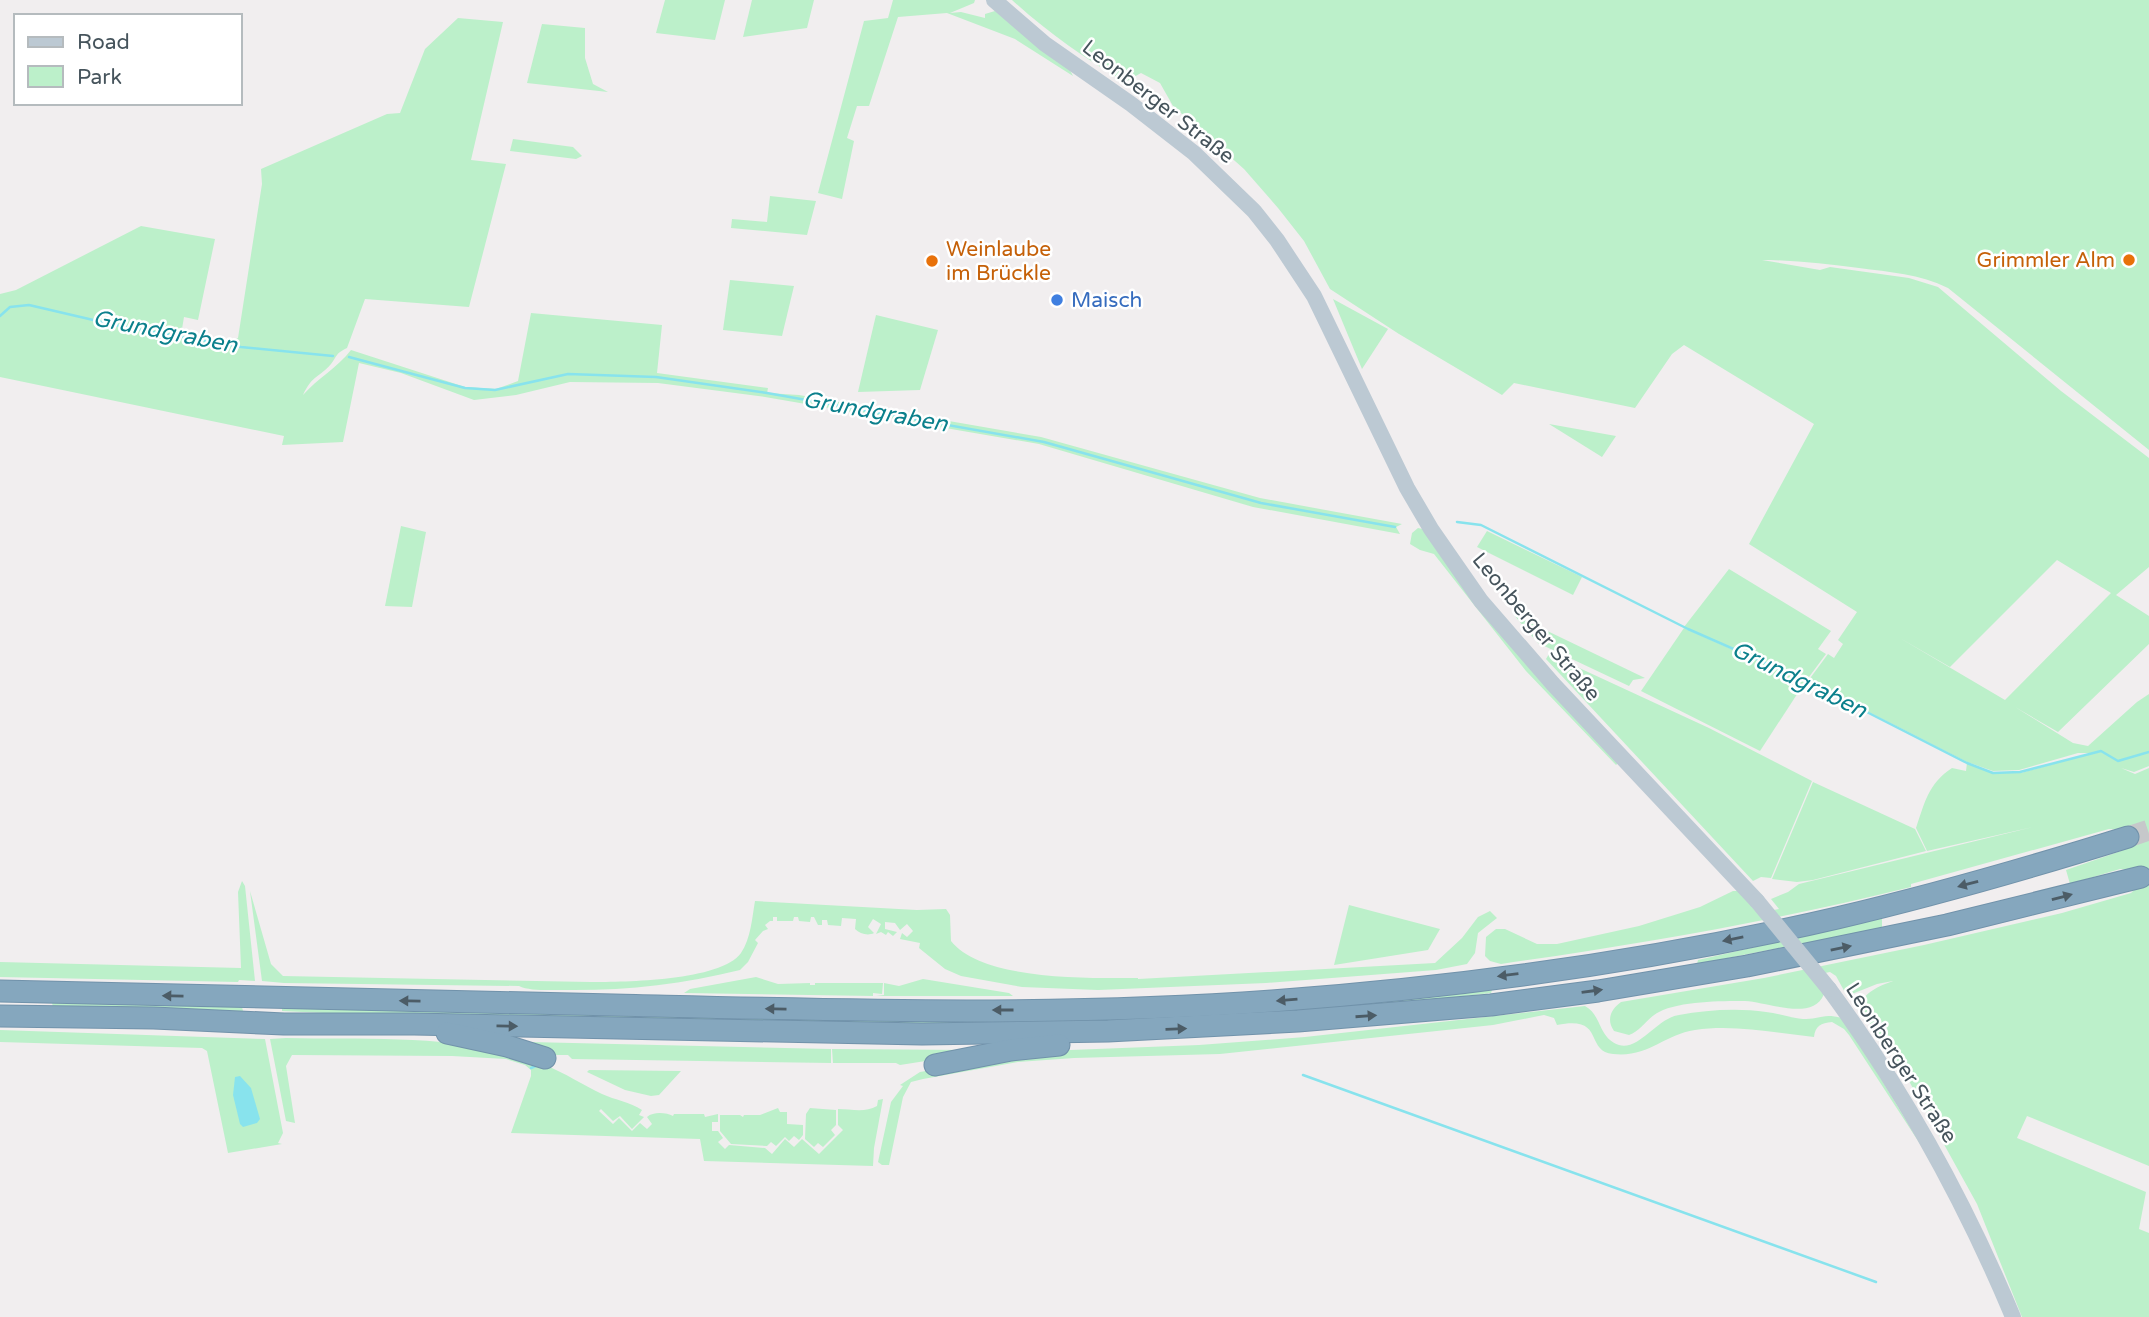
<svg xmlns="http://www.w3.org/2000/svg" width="2149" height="1317" font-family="'Varela Round',sans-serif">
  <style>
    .green { fill: #bcf0ca; fill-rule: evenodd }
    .water { fill: #88e3ed }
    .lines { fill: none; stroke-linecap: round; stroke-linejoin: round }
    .stream { stroke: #88e3ed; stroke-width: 2.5 }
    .motorway-tunnel { stroke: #c6c8ca; stroke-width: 21; stroke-dasharray: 21 10; stroke-linecap: butt }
    .motorway-casing { stroke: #7192aa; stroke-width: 23 }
    .secondary { stroke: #bcc9d3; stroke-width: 16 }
    .motorway { stroke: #85a7be; stroke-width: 21 }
    .secondary-bridge { stroke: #bcc9d3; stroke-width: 16 }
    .oneway { fill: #4c5c66 }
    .food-dot { fill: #e8710a; stroke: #fff; stroke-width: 2.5 }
    .shop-dot { fill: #3f7fe0; stroke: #fff; stroke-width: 2.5 }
    .labels { text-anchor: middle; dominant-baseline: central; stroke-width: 5; stroke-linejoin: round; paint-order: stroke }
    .street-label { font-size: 21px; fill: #46545c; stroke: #fff }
    .food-label { font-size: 21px; fill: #c56008; stroke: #fff; text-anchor: start }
    .shop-label { font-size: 21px; fill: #366cbe; stroke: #fff; text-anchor: start }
    .water-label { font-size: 23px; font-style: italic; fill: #0b808c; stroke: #fff }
  </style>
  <rect width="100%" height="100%" fill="#f1eeef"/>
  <g class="green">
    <polygon points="665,0 725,0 715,40 656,33"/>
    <polygon points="752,0 814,0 807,28 743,37"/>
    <polygon points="893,0 975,0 974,3 950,13 961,12 985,18 985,14 995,11 1070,70 1073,76 1015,39 947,13 898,17 869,106 857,106 847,138 854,141 842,199 818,193 864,21 888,18"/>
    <path d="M1012,0H2149V450L1948,288C1920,274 1889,272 1859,268C1827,264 1794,260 1762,260L1820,270L1830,267L1909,278L1938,287L2061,391L2149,458V567L2116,595L2149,616V644L2058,732L2015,707L2073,743L2088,746L2137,702L2149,694V766L2134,772L2121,768L2135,774L2149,768V1166L2027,1116L2017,1138L2146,1192L2139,1229L2149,1233V1317H2022L1977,1204L1899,1063L1858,1008C1864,992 1879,986 1893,981L1877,984L1847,996L1836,976L1830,972L1810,976L1824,994C1813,1022 1768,1002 1745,1001C1721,1001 1680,1001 1659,1012C1647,1018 1641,1031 1629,1035L1614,1031C1606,1020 1611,1009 1621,1002L1764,978L1924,945L2062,913L2131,893L2140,884L2133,870L2120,869L2070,884L2066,870L2121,851L2126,846L2122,830L2109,829L1911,884V887C1776,921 1638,944 1501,964L1490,961L1485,956L1486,937L1496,929H1505L1537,944H1557L1639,926L1700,907L1733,891H1738L1758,913L1779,909L1771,899L1788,892L1799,884L2033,827L1927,851L1916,828C1925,802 1928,784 1952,768L1966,771L1967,763L1993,773H2021L2092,753H2078L2019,770L1993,771L1967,762L1808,681L1828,654L1834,658L1843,644L1838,640L1857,612L1749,544L1814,424L1684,345L1672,354L1635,408L1514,383L1502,395L1399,334L1330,289L1304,241L1278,208L1244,169L1173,106L1160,83L1141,73L1125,82C1084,58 1047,32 1012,0ZM2057,560L2111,593L2005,700L1898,637L1950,667Z"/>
    <path d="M458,18L503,22L471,160L506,164L469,307L365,299L347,348C335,354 338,355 331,364C319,378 313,374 303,395C318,378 337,368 351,350L465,387L496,389L518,381L531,313L662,325L657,373L768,388L767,393L799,395L1041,437L1260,498L1402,524L1396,527L1400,534L1253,507L1039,444L765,397L658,383L570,382L516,395L474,400L401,373L359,363L343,442L282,445L284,436L0,377V294L16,290L141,226L215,239L198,320L184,317L181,335L233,344L234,340L238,338L262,184L261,169L387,114L400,113L425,49Z"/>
    <polygon points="542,24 585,28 585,58 593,84 608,92 527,83"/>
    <polygon points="513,139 573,147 582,156 576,159 510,151"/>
    <polygon points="770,196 816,201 807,235 731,228 732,219 767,222"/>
    <polygon points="730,280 794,286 782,336 723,330"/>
    <polygon points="1333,299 1388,329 1362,369"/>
    <polygon points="876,315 938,330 920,390 858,392"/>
    <polygon points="1549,424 1616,436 1602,457"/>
    <polygon points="401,526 426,532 412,607 385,606"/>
    <polygon points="1418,528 1427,530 1621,760 1616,765 1526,671 1434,554 1420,550 1410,544 1412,533"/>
    <polygon points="1487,531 1582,577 1573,595 1477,547"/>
    <polygon points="1729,569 1831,631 1818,649 1826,654 1806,681 1684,627"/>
    <polygon points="1514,615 1645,678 1633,680 1629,686 1538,643"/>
    <polygon points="1684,628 1805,682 1760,751 1641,691"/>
    <polygon points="1549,654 1709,728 1812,781 1771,878 1761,877 1753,881 1546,659"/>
    <polygon points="1813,782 1915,829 1926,851 1813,880 1797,882 1772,879"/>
    <polygon points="242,881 245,886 255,981 239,980 238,982 0,977 0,962 241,968 238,892"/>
    <path d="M250,891L271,964L283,976L591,982C624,982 721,981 741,953C751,938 752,918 755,901L917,910L946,909L950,915L951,941C983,981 1089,978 1138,978V979L1435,963L1462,938L1478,917L1490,911L1497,918L1478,933L1475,953L1467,964L1436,970L1266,983L1098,990L1022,987L961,976L945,969L919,948L920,943L900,939L902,933L907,937L913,931L907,924L900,930L895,923L885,922V929L897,932L893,936L888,932L886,935L881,932L876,934L881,924L873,919L868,927L874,933C868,936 860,934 855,929L856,919L842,918L841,926L828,925L827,920H822V925H818L814,917H811L810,922L799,921L798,917H794L793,921H777V917H773V921H770L765,925L768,929L763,931L755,940L758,943L748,962L740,970C680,985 622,991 561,990C548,990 529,991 519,986L284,983L262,981Z"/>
    <polygon points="1349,905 1440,929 1428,950 1334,965"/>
    <polygon points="1882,918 1882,928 1697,964 1698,960"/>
    <polygon points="756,977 778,984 810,983 810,985 815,985 815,983 883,983 882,994 873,993 873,996 684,993 690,989"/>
    <polygon points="923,979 1009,993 1013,996 876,996 884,995 884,983 899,986"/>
    <path d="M1492,990L1491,993C1104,1040 713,1020 324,1013L282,1011V1007L715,1018L1044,1021L1246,1013L1352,1006Z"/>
    <polygon points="52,1003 242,1007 243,1011 53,1007"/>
    <path d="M1585,1006C1602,1015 1598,1038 1619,1045C1639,1051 1657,1018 1679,1015C1706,1010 1738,1008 1766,1012C1778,1013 1790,1018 1803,1019C1821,1020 1822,1012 1845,1019L1924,1150L1849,1035L1844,1029L1832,1022C1821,1023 1815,1026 1814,1037C1774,1033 1734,1024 1695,1030C1663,1035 1648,1058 1613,1054C1584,1051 1606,1015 1557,1025L1554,1018L1544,1015L1493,1025L1220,1054L1074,1058L1018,1062L923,1079L911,1082L903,1097L889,1165H882L878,1162L891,1102L903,1086L900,1085L920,1072L1045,1051L1199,1045L1305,1037Z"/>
    <polygon points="0,1030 265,1039 283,1133 278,1143 282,1144 228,1153 207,1051 202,1048 0,1042"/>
    <path d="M286,1038C372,1040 463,1033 545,1065C565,1073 583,1085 602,1094C615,1100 630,1102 642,1110L639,1115L644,1117L632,1129L620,1116L613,1121L601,1109L599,1111L613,1124L619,1118L632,1131L640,1123L647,1129L652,1124L647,1117C654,1111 667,1113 673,1116L674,1114H704L705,1117L718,1114V1122H712V1131H718L723,1138L718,1142L725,1149L729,1145L765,1148L772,1154L785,1139L794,1147L802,1139L819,1154L843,1130L838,1125V1109C851,1109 865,1113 877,1106L878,1100L883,1099L874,1148L873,1166L704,1161L700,1139L511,1133L531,1076V1070L525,1065L506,1059L452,1056L292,1055L286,1066L295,1123L286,1121L270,1039Z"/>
    <polygon points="530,1042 831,1049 831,1063 572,1059 568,1055 553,1055 530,1045"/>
    <polygon points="832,1049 969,1050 951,1057 900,1065 896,1063 833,1063"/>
    <polygon points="589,1070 681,1071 659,1095 651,1096 625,1090 587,1072"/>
    <polygon points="778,1108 780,1112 787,1112 787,1124 803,1125 803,1135 799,1140 794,1136 789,1141 785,1137 776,1146 771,1142 767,1146 731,1144 720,1131 720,1115 740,1115 743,1117 744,1115 760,1115"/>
    <polygon points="810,1108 836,1110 836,1125 831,1130 835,1135 823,1147 818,1143 814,1147 805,1139 806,1114"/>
  </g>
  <polygon class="water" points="240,1076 251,1088 260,1119 257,1123 243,1127 240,1124 233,1095 235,1077"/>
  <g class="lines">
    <g class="stream">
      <polyline points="0,316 10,307 29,305 119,326 241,347 333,356"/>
      <polyline points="349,357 465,388 495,390 568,374 656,377 767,393 1044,442 1261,503 1395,527"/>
      <polyline points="1457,522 1481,525 1688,629 1802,679 1967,763 1993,773 2020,772 2101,751 2118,761 2149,752"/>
      <polyline points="531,1068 538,1065"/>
      <polyline points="1303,1075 1876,1282"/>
    </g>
    <polyline class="motorway-tunnel" points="2128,837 2149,830"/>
    <g class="motorway-casing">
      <g id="motorway">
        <path d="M0,991C205,997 410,1000 614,1005C833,1010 1053,1017 1272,1001C1461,987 1652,961 1837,918C1935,895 2032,867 2128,837"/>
        <polyline points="0,1016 154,1018 284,1024 414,1024 922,1034 1108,1031 1298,1021 1491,1005 1598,991 1747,966 1947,925 2141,877"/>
        <polyline points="447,1033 507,1046 545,1058"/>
        <polyline points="935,1065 1011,1050 1059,1045"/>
      </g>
    </g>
    <g class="secondary">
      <polyline points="994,0 1045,44 1131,104 1194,153 1254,211 1277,240 1314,296 1407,488 1431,529 1481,601 1553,684 1757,901"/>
      <path d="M1829,989C1904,1091 1964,1200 2013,1317"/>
    </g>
    <use href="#motorway" class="motorway"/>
    <polyline class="secondary-bridge" points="1757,901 1829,989"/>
  </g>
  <defs><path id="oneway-solid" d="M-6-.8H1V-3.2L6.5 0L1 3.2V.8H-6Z" transform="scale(1.75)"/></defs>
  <g class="oneway">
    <use href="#oneway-solid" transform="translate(1968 884) rotate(165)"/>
    <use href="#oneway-solid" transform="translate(2062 897) rotate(-15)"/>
    <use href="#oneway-solid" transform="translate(1733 939) rotate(169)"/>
    <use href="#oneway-solid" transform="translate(1841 948) rotate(-11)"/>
    <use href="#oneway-solid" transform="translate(1508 975) rotate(173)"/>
    <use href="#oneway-solid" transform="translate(1592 991) rotate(-8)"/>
    <use href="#oneway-solid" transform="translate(173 996) rotate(-179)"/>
    <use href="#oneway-solid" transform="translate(1287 1000) rotate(175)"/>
    <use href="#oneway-solid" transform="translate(410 1001) rotate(-179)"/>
    <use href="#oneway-solid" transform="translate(776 1009) rotate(-179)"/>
    <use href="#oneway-solid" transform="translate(1003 1010) rotate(180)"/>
    <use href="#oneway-solid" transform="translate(1366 1016) rotate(-4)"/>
    <use href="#oneway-solid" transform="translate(507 1026) rotate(1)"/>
    <use href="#oneway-solid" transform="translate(1176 1029) rotate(-2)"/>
  </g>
  <g class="food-dot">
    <circle cx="2129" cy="260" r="7"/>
    <circle cx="932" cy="261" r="7"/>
  </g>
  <circle class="shop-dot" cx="1057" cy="300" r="7"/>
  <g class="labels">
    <g class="street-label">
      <text transform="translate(1158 102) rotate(38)">Leonberger Straße</text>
      <text transform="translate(1536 627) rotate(50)">Leonberger Straße</text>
      <text transform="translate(1901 1063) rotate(57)">Leonberger Straße</text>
    </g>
    <g class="food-label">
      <text x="946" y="249">Weinlaube<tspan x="946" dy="24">im Brückle</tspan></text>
      <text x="2115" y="260" text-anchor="end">Grimmler Alm</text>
    </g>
    <g class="shop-label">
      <text x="1071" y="300">Maisch</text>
    </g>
    <g class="water-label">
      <text transform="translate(165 332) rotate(11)">Grundgraben</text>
      <text transform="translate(875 412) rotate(10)">Grundgraben</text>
      <text transform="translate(1799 680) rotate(26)">Grundgraben</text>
    </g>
  </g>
  <rect x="14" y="14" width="228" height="91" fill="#ffffff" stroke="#b5bbbe" stroke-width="2"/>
  <rect x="28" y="37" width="35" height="10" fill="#bcc9d3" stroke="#b5bbbe" stroke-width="2"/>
  <text x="77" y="49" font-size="21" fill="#46545c">Road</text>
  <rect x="28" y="66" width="35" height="21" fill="#bcf0ca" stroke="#b5bbbe" stroke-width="2"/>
  <text x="77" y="84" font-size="21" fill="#46545c">Park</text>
</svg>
